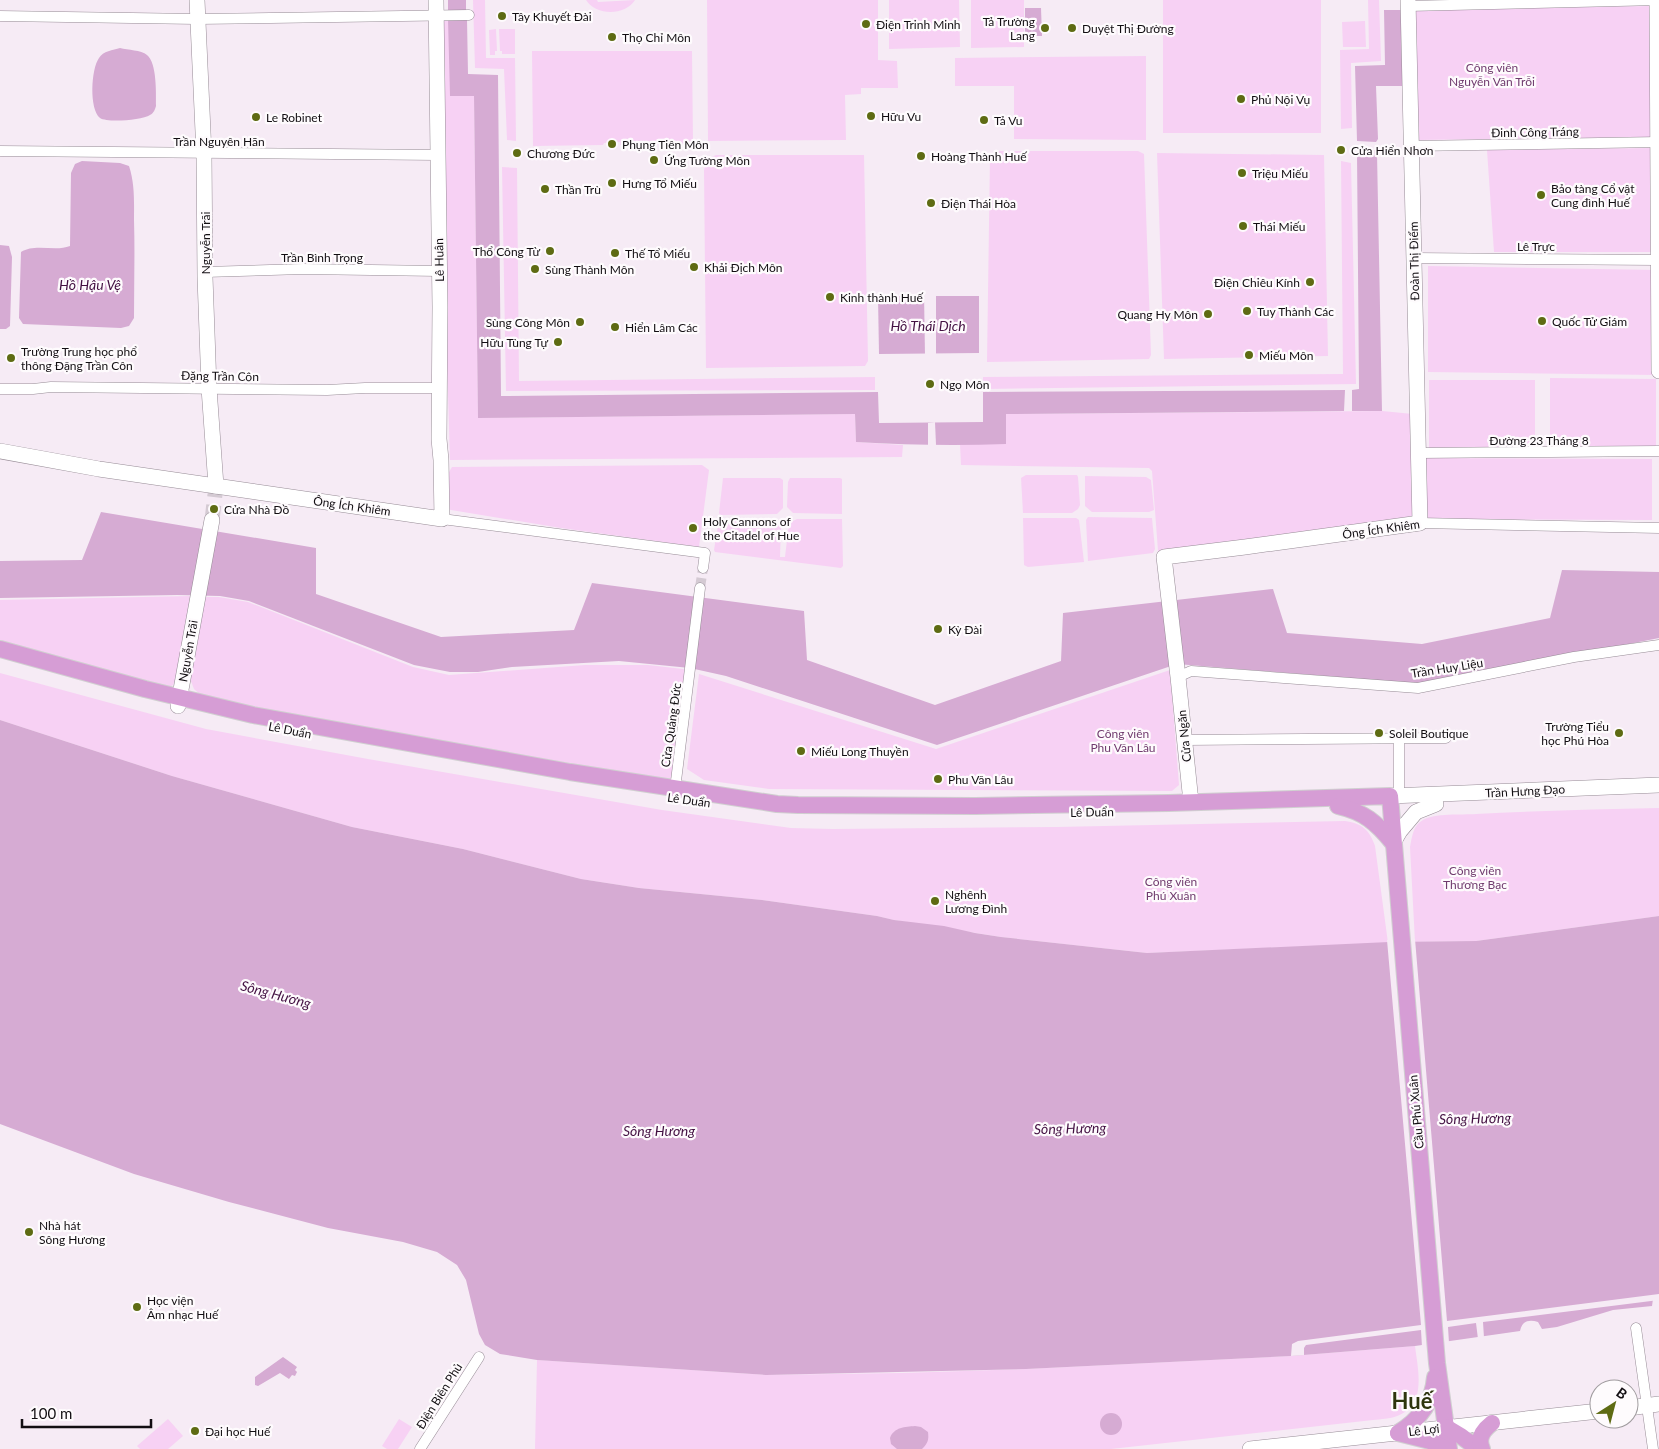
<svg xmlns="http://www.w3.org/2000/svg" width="1659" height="1449" font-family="Lato,sans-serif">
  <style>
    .green { fill: #f7d1f4 }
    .water { fill: #d6abd3 }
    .pier { fill: #f6ebf5 }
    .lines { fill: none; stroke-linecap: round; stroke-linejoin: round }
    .street-tunnel { stroke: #d4cad3; stroke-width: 10; stroke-dasharray: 10 5; stroke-linecap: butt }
    .secondary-tunnel { stroke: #d4cad3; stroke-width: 15; stroke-dasharray: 15 8; stroke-linecap: butt }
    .street-casing { stroke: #978c96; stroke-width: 11 }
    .secondary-casing { stroke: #978c96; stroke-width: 16 }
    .primary-casing { stroke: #d0cfd0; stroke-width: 18 }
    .street { stroke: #fff; stroke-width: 10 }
    .secondary { stroke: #fff; stroke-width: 15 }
    .primary { stroke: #d69dd5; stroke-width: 16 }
    .poi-dot { fill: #5e6b13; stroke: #fefbfd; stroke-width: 2 }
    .labels { text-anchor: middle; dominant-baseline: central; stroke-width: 4.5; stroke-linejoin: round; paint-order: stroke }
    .poi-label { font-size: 12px; fill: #120e12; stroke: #fefbfd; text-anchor: start }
    .park-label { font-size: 12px; fill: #703b6e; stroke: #fefbfd }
    .street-label { font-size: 12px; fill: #120e12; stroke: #fefbfd }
    .water-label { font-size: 14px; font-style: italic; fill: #431042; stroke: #fefbfd }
    .town-label { font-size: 22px; font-weight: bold; fill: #2e350e; stroke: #fefbfd }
  </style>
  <rect width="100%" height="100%" fill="#f6ebf5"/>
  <g class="green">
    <polygon points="473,0 485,0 486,58 515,58 516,141 507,140 504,69 475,68"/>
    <path d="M586,0H597L598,2L635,0C625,16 596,16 586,0Z"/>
    <polygon points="707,0 878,0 878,60 897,61 898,88 861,88 861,94 845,95 846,140 708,141"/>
    <polygon points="889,0 959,0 960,47 889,49"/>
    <polygon points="971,0 1024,0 1024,47 971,48"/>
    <rect x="1163" y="0" width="158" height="133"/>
    <polygon points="1368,0 1379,0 1381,61 1351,63 1352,128 1341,129 1340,50 1369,49"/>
    <polygon points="1651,6 1652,137 1418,140 1415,10"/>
    <polygon points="448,19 474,96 478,418 855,414 856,442 903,445 902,457 450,460 437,20"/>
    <polygon points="1365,21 1366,47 1343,47 1342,22"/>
    <polygon points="496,29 497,51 495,51 495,55 490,55 489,30"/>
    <polygon points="499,29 515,29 515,54 502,54 502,51 500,51"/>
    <polygon points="532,51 692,51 693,144 620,145 620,142 604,143 603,145 533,146"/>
    <polygon points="1146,56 1146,140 1014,139 1014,86 955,86 955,58"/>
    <polygon points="1653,148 1652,252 1494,252 1487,150"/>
    <polygon points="998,151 1138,151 1144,154 1151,355 1149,359 987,362 990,156"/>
    <polygon points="1157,153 1324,155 1328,356 1164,359"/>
    <polygon points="716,155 864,155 868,361 865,366 706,368 704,170 707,159"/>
    <polygon points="1341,161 1351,163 1356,384 983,389 983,377 1343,374"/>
    <polygon points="502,167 517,168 519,381 875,377 875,390 506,391"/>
    <polygon points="1428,266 1656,270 1655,375 1428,372"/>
    <polygon points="1550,378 1656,379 1656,449 1550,448"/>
    <polygon points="1429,380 1535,380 1535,451 1429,450"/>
    <polygon points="1382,411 1413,414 1415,520 1159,564 1152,471 1149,468 961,465 960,444 1006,444 1006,414"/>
    <polygon points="1425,458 1652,459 1652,520 1426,519"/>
    <polygon points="702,465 709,470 699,547 561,528 445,509 445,479 452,467"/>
    <polygon points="1026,475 1077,475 1078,477 1080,505 1078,509 1072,513 1023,513 1021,478"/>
    <polygon points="1085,476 1146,477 1151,480 1154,510 1149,512 1092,512 1085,506"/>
    <polygon points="723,478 780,478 783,480 783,508 777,514 720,515 719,513"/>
    <polygon points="790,478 840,478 842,479 842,514 793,513 787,507 788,482"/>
    <polygon points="1088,517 1152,518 1155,549 1153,553 1088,561 1086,520"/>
    <polygon points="1023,518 1076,518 1079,520 1084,562 1028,567 1024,565"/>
    <polygon points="719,519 777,520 781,526 780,557 785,557 789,523 797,519 842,519 843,566 841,568 715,552 714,550"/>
    <polygon points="191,596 178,679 171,687 160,688 0,640 0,600"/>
    <polygon points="204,597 219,597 248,602 413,667 449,675 585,665 648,665 683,669 688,672 672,777 668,781 205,699 194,689 189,676"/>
    <polygon points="1170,670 1179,785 1172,791 769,789 704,780 687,769 699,674 936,749"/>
    <path d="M0,673L206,729L368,759L662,810L791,828L833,829L1056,827L1345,821C1361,823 1370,830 1375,846L1388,943L1147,953L1001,937L894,920L877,916L762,900L639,888L581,879L463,849L352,827L172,776L0,720Z"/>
    <path d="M1659,808V916L1476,941L1415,942L1410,847C1412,837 1413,825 1423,820C1434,813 1462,815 1476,814C1537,811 1598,809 1659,808Z"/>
    <path d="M1415,1346C1418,1370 1427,1406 1397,1416C1390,1419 1381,1419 1373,1420L1111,1449H535L537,1360L766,1375L902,1373L1026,1369L1291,1356Z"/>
    <polygon points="168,1419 183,1436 168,1449 140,1449 137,1446"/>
    <polygon points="399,1419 412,1427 398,1449 387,1449 382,1446"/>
  </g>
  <g class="water">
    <polygon points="448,0 466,0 466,10 448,11"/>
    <polygon points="1025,8 1041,8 1042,36 1025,36"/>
    <polygon points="1384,10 1404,10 1405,86 1376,86 1378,139 1376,142 1357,141 1355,66 1385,65"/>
    <path d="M448,19H467L468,74L498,75L501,396L878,392L879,423L983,422V392L1345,390L1344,411L1006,414V444C956,446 906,445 856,442L855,414L478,418L474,96H450Z"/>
    <path d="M120,48C128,50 141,50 147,55C157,63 156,93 156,106C155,109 154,113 150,115C142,120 108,123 100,118C89,109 91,69 99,58C103,51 113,50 120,48Z"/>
    <polygon points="1359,150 1375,150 1377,153 1382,411 1352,411 1352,390 1359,389 1357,152"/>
    <path d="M82,161L120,163L129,166C135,184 134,202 134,220C135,253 134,285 134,318L129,326L121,328L23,324L19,318L21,252C35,243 55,252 70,246L71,173L75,164Z"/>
    <polygon points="0,245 9,246 12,257 10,326 6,329 0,329"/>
    <polygon points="878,296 979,296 979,353 879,354"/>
    <polygon points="101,512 316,548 316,594 441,637 574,630 592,583 804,611 807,660 935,705 1061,661 1063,613 1273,589 1287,633 1422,644 1550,618 1562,570 1659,572 1659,638 1426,684 1177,664 937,745 726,676 690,668 619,661 512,667 478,672 450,672 414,665 249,601 220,596 177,595 0,598 0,561 82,560"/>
    <path d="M0,720L172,776L352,827L463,849L581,879L639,888L762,900L877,916L894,920L944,926L975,933L1001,937L1147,953L1389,942L1476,941L1659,916V1298L1653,1299L1652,1306L1613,1310L1557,1327L1542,1329L1538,1322C1529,1319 1522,1321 1520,1331L1415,1346L1291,1356L1026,1369L766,1375L537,1360L500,1354L485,1345L479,1334L466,1280L457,1265L437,1252L403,1242L328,1228L229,1202L134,1174L0,1124Z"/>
    <polygon points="283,1357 297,1367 295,1370 297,1372 295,1376 292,1375 289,1379 280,1373 258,1386 255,1385 255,1377"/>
    <circle cx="1111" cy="1424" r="11"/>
    <path d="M915,1426L921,1427L928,1432C929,1440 928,1443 922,1449H897L891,1444L890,1438C894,1427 905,1427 915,1426Z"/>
  </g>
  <g class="pier">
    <polygon points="924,293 936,293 936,356 925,356"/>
    <polygon points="935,422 936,445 928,445 928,423"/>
    <polygon points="1415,939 1447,1321 1659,1294 1659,1300 1483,1322 1484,1338 1478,1339 1476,1323 1448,1327 1449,1343 1422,1347 1421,1330 1306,1345 1304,1348 1304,1355 1291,1356 1292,1344 1298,1341 1421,1325 1387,940"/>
  </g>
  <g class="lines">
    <polyline class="street-tunnel" points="700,588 703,568"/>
    <polyline class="secondary-tunnel" points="212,520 216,486"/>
    <g class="street-casing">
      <g id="street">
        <polyline points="1408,6 1659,0"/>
        <polyline points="0,16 197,19 469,15"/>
        <polyline points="1411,146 1659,142"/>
        <polyline points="0,151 438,155"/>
        <polyline points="1414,258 1657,260"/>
        <polyline points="205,272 303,269 439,271"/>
        <polyline points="0,389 33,389 51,387 327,390 365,388 440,388"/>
        <polyline points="1419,453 1659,451"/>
        <polyline points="442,519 705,553 703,568"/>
        <polyline points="1420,523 1659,528"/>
        <polyline points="1178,677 1191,671 1418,688 1574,657 1659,645"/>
        <polyline points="1399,738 1399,795"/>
        <polyline points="1185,740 1446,738"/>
        <polyline points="675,789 700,588"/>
        <polyline points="1636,1328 1653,1449"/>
        <polyline points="420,1449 479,1357"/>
      </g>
    </g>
    <g class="secondary-casing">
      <g id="secondary">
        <polyline points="197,0 204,154 205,277 209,388 216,486"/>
        <polyline points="1657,0 1659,371"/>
        <polyline points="0,451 99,469 442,519 441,460 439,439 440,307 436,0"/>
        <polyline points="178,706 212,520"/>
        <polyline points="1390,796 1659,785"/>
        <polyline points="1191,802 1178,677 1164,557 1245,547 1420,523 1408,0"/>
        <polyline points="1393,843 1400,831 1416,812 1436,804"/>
        <polyline points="1629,1408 1659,1404"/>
        <polyline points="1250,1449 1599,1411"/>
      </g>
    </g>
    <g class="primary-casing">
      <g id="primary">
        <polyline points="0,649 145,689 253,715 570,772 777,804 798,805 975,806 1169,803 1390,796 1437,1363 1449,1449"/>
        <path d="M1338,806C1364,812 1376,822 1393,843"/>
        <polyline points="1446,1427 1461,1436 1478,1449"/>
        <path d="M1398,1433C1419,1420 1433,1403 1435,1377"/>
        <polyline points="1398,1433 1430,1441 1446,1449"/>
        <path d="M1482,1449C1477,1438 1483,1430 1492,1423"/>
      </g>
    </g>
    <use href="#street" class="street"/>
    <use href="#secondary" class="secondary"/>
    <use href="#primary" class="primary"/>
  </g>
  <g class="poi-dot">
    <circle cx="502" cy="16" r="5"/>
    <circle cx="866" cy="24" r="5"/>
    <circle cx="1045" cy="28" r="5"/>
    <circle cx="1072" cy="28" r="5"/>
    <circle cx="612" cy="37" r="5"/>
    <circle cx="1241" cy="99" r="5"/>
    <circle cx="871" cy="116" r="5"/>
    <circle cx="256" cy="117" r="5"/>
    <circle cx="984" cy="120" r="5"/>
    <circle cx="612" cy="144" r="5"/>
    <circle cx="1341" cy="150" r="5"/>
    <circle cx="517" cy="153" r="5"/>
    <circle cx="921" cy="156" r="5"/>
    <circle cx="654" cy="160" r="5"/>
    <circle cx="1242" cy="173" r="5"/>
    <circle cx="612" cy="183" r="5"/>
    <circle cx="545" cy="189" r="5"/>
    <circle cx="1541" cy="195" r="5"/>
    <circle cx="931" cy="203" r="5"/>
    <circle cx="1243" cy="226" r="5"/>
    <circle cx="550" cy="251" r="5"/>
    <circle cx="615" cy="253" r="5"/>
    <circle cx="694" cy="267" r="5"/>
    <circle cx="535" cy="269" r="5"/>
    <circle cx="1310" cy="282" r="5"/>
    <circle cx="830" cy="297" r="5"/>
    <circle cx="1247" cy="311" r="5"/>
    <circle cx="1208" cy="314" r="5"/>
    <circle cx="1542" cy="321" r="5"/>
    <circle cx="580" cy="322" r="5"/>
    <circle cx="615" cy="327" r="5"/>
    <circle cx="558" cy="342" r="5"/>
    <circle cx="1249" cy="355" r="5"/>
    <circle cx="11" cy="358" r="5"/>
    <circle cx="930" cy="384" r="5"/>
    <circle cx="214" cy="509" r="5"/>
    <circle cx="693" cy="528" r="5"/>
    <circle cx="938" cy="629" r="5"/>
    <circle cx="1379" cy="733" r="5"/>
    <circle cx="1619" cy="733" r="5"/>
    <circle cx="801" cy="751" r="5"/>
    <circle cx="938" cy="779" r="5"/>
    <circle cx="935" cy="901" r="5"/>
    <circle cx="29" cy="1232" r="5"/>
    <circle cx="137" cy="1307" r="5"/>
    <circle cx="195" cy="1431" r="5"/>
  </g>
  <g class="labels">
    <g class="poi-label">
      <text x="512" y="16">Tây Khuyết Đài</text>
      <text x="1035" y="21" text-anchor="end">Tả Trường<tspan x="1035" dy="14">Lang</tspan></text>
      <text x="876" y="24">Điện Trinh Minh</text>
      <text x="1082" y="28">Duyệt Thị Đường</text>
      <text x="622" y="37">Thọ Chỉ Môn</text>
      <text x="1251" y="99">Phủ Nội Vụ</text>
      <text x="881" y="116">Hữu Vu</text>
      <text x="266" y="117">Le Robinet</text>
      <text x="994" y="120">Tả Vu</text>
      <text x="622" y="144">Phụng Tiên Môn</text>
      <text x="1351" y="150">Cửa Hiển Nhơn</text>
      <text x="527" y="153">Chương Đức</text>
      <text x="931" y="156">Hoàng Thành Huế</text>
      <text x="664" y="160">Ứng Tường Môn</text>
      <text x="1252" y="173">Triệu Miếu</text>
      <text x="622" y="183">Hưng Tổ Miếu</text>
      <text x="1551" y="188">Bảo tàng Cổ vật<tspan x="1551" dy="14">Cung đình Huế</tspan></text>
      <text x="555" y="189">Thần Trù</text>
      <text x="941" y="203">Điện Thái Hòa</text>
      <text x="1253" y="226">Thái Miếu</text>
      <text x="540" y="251" text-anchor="end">Thổ Công Từ</text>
      <text x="625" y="253">Thế Tổ Miếu</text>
      <text x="704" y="267">Khải Địch Môn</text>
      <text x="545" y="269">Sùng Thành Môn</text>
      <text x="1300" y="282" text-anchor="end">Điện Chiêu Kính</text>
      <text x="840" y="297">Kinh thành Huế</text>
      <text x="1257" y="311">Tuy Thành Các</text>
      <text x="1198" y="314" text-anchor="end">Quang Hy Môn</text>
      <text x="1552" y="321">Quốc Tử Giám</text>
      <text x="570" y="322" text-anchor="end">Sùng Công Môn</text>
      <text x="625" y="327">Hiển Lâm Các</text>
      <text x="548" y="342" text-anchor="end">Hữu Tùng Tự</text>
      <text x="21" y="351">Trường Trung học phổ<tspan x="21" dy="14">thông Đặng Trần Côn</tspan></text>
      <text x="1259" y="355">Miếu Môn</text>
      <text x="940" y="384">Ngọ Môn</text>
      <text x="224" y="509">Cửa Nhà Đồ</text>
      <text x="703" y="521">Holy Cannons of<tspan x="703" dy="14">the Citadel of Hue</tspan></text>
      <text x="948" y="629">Kỳ Đài</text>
      <text x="1609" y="726" text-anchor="end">Trường Tiểu<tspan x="1609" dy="14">học Phú Hòa</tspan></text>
      <text x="1389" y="733">Soleil Boutique</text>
      <text x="811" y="751">Miếu Long Thuyền</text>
      <text x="948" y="779">Phu Văn Lâu</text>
      <text x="945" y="894">Nghênh<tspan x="945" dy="14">Lương Đình</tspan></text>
      <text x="39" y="1225">Nhà hát<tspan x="39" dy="14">Sông Hương</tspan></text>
      <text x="147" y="1300">Học viện<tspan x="147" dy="14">Âm nhạc Huế</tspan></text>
      <text x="205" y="1431">Đại học Huế</text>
    </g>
    <g class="park-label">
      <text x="1492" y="67">Công viên<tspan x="1492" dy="14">Nguyễn Văn Trỗi</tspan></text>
      <text x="1123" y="733">Công viên<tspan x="1123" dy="14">Phu Văn Lâu</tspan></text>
      <text x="1475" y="870">Công viên<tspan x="1475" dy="14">Thương Bạc</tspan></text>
      <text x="1171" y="881">Công viên<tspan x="1171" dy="14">Phú Xuân</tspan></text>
    </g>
    <g class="street-label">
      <text transform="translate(1535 132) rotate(-1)">Đinh Công Tráng</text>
      <text x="219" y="141">Trần Nguyên Hãn</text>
      <text transform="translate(205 243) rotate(-90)">Nguyễn Trãi</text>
      <text x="1536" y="246">Lê Trực</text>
      <text x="322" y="257">Trần Bình Trọng</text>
      <text transform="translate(439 260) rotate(-91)">Lê Huân</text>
      <text transform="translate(1414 261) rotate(-91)">Đoàn Thị Điểm</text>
      <text transform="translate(220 376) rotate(1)">Đặng Trần Côn</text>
      <text x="1539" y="440">Đường 23 Tháng 8</text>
      <text transform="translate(352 506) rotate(8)">Ông Ích Khiêm</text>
      <text transform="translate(1381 529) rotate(-8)">Ông Ích Khiêm</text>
      <text transform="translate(188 651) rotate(-80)">Nguyễn Trãi</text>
      <text transform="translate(1447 668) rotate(-9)">Trần Huy Liệu</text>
      <text transform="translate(671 725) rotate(-82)">Cửa Quảng Đức</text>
      <text transform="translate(290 730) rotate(11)">Lê Duẩn</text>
      <text transform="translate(1184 736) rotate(-96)">Cửa Ngăn</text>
      <text transform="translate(1525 791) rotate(-3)">Trần Hưng Đạo</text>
      <text transform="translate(689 800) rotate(8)">Lê Duẩn</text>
      <text transform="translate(1092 812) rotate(-1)">Lê Duẩn</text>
      <text transform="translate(1416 1112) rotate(-95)">Cầu Phú Xuân</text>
      <text transform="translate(439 1396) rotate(-58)">Điện Biên Phủ</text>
      <text transform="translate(1424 1430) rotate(-7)">Lê Lợi</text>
    </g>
    <g class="water-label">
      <text x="90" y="284">Hồ Hậu Vệ</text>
      <text x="928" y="325">Hồ Thái Dịch</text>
      <text transform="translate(276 994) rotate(15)">Sông Hương</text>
      <text transform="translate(1475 1118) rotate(-1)">Sông Hương</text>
      <text transform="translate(1070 1128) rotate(-1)">Sông Hương</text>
      <text x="659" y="1130">Sông Hương</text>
    </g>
    <g class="town-label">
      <text x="1412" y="1400">Huế</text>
    </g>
  </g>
  <g transform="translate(1614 1404) rotate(36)"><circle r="24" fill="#fefbfd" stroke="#a09c9f"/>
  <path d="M0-4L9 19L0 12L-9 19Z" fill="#5e6b13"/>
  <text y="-8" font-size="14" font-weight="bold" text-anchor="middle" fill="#120e12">B</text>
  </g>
  <path d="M22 1419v8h129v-8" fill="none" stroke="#120e12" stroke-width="2.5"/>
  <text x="30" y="1419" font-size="15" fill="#120e12" stroke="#fefbfd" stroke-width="4" paint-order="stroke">100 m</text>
</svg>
